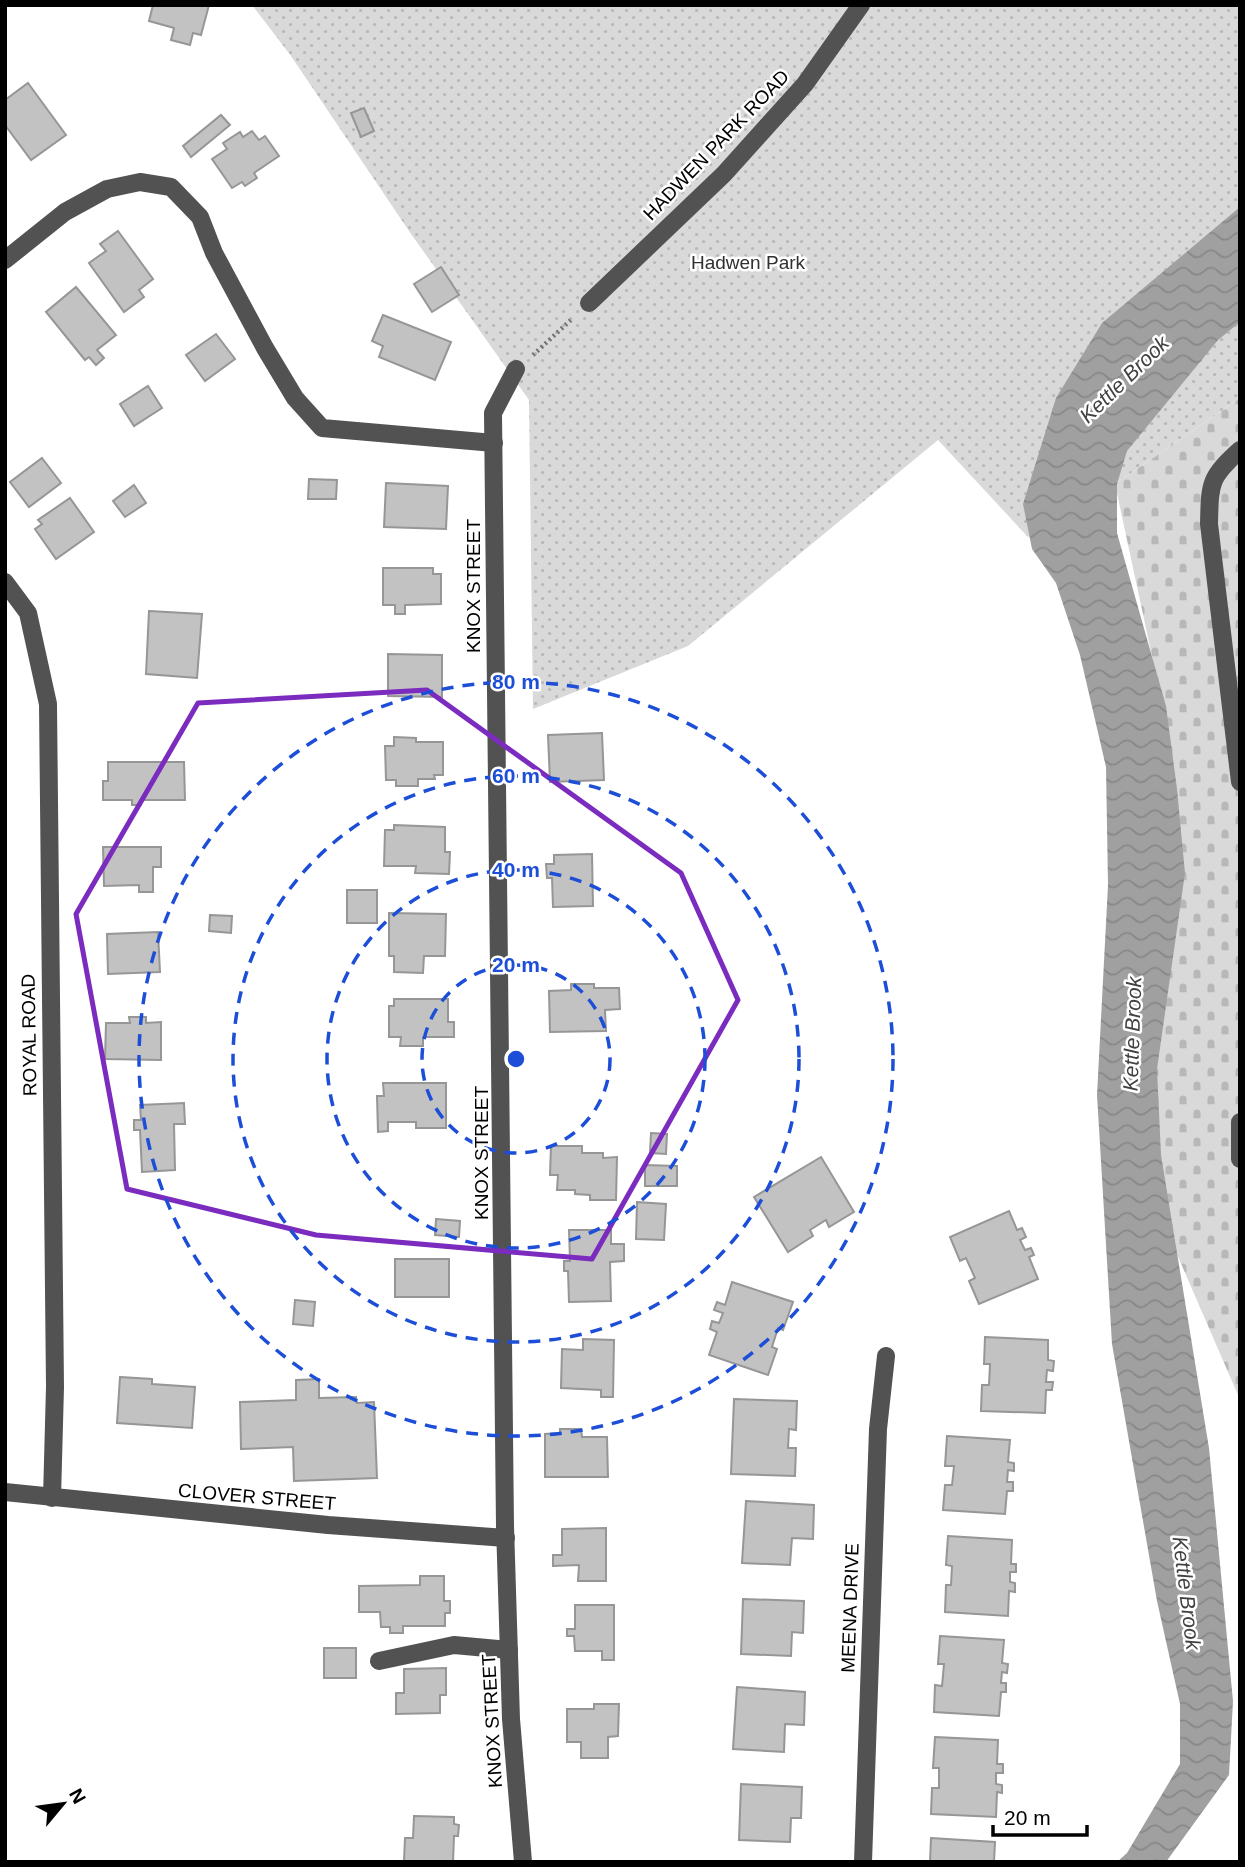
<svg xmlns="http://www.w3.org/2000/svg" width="1245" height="1867" font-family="Arial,sans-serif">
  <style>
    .cemetery { fill: url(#cemetery-stones) }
    .park { fill: url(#park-dots) }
    .water { fill: url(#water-waves) }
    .building { fill: #c2c2c2; stroke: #969696; stroke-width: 2 }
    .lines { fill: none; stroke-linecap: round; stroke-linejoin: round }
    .path { stroke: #747474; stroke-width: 4.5; stroke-dasharray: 2 3.5; stroke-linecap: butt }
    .minor { stroke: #525252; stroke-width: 18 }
    .marked { fill: none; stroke: #7b2cbf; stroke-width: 5; stroke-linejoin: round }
    .ring { fill: none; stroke: #1d4ed8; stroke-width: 3.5; stroke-dasharray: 12 9 }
    .labels { text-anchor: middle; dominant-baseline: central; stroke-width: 5; stroke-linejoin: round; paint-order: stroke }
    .street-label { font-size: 19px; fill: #000; stroke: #fff }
    .park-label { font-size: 19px; fill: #303030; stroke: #fff }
    .water-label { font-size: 21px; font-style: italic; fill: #414141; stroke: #fff }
    .centre { fill: #1d4ed8; stroke: #fff; stroke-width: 3.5 }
    .ring-label { font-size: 21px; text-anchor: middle; font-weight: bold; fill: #1d4ed8; stroke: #fff; stroke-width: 5; stroke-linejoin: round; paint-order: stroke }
  </style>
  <defs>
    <pattern id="cemetery-stones" width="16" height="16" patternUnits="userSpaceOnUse" patternTransform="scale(1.75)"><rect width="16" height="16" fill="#d9d9d9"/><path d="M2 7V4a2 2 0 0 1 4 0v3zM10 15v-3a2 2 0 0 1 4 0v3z" fill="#b8b8b8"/></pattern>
    <pattern id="park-dots" width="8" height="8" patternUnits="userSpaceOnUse" patternTransform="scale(1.75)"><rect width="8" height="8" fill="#d9d9d9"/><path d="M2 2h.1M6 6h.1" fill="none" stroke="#b8b8b8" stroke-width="1.8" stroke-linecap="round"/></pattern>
    <pattern id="water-waves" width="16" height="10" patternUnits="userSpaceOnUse" patternTransform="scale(1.75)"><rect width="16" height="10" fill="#a0a0a0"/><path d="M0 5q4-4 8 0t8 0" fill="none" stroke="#888"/></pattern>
  </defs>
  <rect width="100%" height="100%" fill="#fff"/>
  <polygon class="cemetery" points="1240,398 1240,1404 1238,1395 1153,1199 1153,661 1115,484"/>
  <polygon class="park" points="252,5 1240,5 1240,398 1115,484 1028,537 938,440 688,646 533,709 529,400 409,231 291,56"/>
  <polygon class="water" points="1240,207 1240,322 1218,340 1127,451 1117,484 1117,533 1166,706 1177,789 1185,873 1157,1069 1161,1155 1209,1448 1233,1701 1229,1775 1166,1862 1117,1862 1127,1853 1180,1764 1180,1704 1157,1601 1112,1344 1097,1095 1108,885 1106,767 1080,655 1056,583 1032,549 1023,504 1056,398 1102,323"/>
  <g class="building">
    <polygon points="153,5 209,5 201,35 193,33 190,45 171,40 174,28 149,21"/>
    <polygon points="28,83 66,135 31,160 5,125 5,100"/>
    <polygon points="364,108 374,131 361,137 351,113"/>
    <polygon points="221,115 230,125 191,157 183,146"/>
    <polygon points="252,131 259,140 265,136 279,156 254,173 257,178 245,186 242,182 232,188 212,159 227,149 223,143 240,132 243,137"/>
    <polygon points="118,231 153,279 139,290 144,297 124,312 89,263 106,251 100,244"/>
    <polygon points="441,267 459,295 432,312 414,284"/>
    <polygon points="76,287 116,335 97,350 104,358 96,365 89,357 85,360 46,312"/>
    <polygon points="383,315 451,342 435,380 379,357 383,346 372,341"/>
    <polygon points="216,334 235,359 205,381 186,355"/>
    <polygon points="148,386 162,408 134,426 120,404"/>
    <polygon points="42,458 61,483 29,507 10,482"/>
    <polygon points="309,479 337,480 336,499 308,499"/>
    <polygon points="386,483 448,486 446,529 384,527"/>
    <polygon points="134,485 146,503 125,517 113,501"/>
    <polygon points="70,498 94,532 56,559 35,529 42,524 38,520"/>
    <polygon points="383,568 433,568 433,574 441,574 441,604 405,605 405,614 395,614 395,605 383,605"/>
    <polygon points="149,611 202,614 197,678 146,674"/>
    <polygon points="388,654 442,655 442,697 388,696"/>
    <polygon points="602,733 604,780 550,782 548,735"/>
    <polygon points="394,737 416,738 416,742 443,742 443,775 434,775 435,779 418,779 418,786 396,786 396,780 386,780 385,746 394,746"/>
    <polygon points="108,762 184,762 185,800 141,800 141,805 132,805 132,800 103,800 103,781 108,781"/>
    <polygon points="394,825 445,827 445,852 450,852 449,874 415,873 416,866 384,866 385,830 394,830"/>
    <polygon points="103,847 161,847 161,867 153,867 153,892 139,892 139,885 104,886"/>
    <polygon points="592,854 593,906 553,907 552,878 547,878 546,864 554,864 554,855"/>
    <rect x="347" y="890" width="30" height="33"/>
    <polygon points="389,913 446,914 445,956 424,956 423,973 394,972 394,956 389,956"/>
    <polygon points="210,915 232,916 231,933 209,931"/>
    <polygon points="158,932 160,972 108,974 107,934"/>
    <polygon points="571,984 594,984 594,988 619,988 620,1009 605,1010 606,1031 550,1032 549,991 571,990"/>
    <polygon points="394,999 448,999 448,1022 454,1022 454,1037 423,1037 423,1046 400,1046 401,1037 389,1037 389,1006 394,1006"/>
    <polygon points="129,1017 146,1017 146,1023 161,1022 161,1060 105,1059 106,1023 130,1023"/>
    <polygon points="383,1083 446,1083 446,1128 416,1128 416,1122 388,1122 388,1131 378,1132 377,1096 384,1096"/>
    <polygon points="184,1103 185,1124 174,1124 175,1170 142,1172 140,1130 134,1130 134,1120 141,1120 140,1105"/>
    <polygon points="651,1133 667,1134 666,1154 650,1153"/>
    <polygon points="551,1146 582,1146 582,1153 603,1153 603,1158 617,1157 616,1200 590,1200 590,1195 575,1194 575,1190 557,1190 558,1175 550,1175"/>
    <polygon points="821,1157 854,1212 829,1227 826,1220 810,1230 813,1236 788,1252 754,1197"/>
    <polygon points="645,1165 677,1166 677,1186 645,1186"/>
    <polygon points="637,1202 666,1204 664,1240 636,1239"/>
    <polygon points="1009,1211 1017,1230 1022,1228 1026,1237 1020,1240 1025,1250 1031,1248 1034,1255 1029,1257 1038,1279 979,1304 969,1281 975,1278 966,1258 960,1261 950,1237"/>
    <polygon points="436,1219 460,1221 459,1237 435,1235"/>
    <polygon points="569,1230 611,1230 611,1244 624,1244 624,1261 610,1262 611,1301 569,1302 568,1271 564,1271 564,1261 570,1261"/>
    <rect x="395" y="1259" width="54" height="38"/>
    <polygon points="732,1282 793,1302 783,1330 778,1328 772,1347 777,1349 768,1375 709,1355 717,1332 710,1329 712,1321 719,1323 723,1313 714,1310 717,1302 725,1305"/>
    <polygon points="295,1300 315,1302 313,1326 293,1324"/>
    <polygon points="985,1337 1048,1340 1048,1360 1054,1361 1053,1371 1047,1370 1046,1382 1053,1382 1052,1390 1046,1390 1045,1413 981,1411 982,1385 989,1385 990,1364 984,1364"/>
    <polygon points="583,1339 614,1340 613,1397 601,1397 601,1390 561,1388 562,1349 583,1350"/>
    <polygon points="120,1377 152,1379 152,1384 195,1387 192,1428 117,1423"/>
    <polygon points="319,1379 319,1398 356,1397 357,1403 374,1402 377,1478 294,1481 293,1447 241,1449 240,1402 296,1400 296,1380"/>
    <polygon points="734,1399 797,1401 796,1430 789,1429 788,1448 796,1448 795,1476 731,1474"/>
    <polygon points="560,1429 581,1429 582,1437 607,1437 608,1477 545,1477 545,1434 560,1433"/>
    <polygon points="947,1436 1010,1440 1008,1462 1014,1463 1014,1471 1008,1470 1007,1482 1013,1482 1013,1491 1007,1491 1005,1514 943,1510 945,1485 952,1485 954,1466 945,1466"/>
    <polygon points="746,1501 814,1505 813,1539 792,1538 790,1565 742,1563"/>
    <polygon points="606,1528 606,1581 578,1581 579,1565 553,1566 553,1555 562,1555 562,1529"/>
    <polygon points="948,1536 1012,1540 1011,1564 1016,1564 1016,1572 1010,1572 1010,1582 1015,1583 1015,1592 1009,1591 1008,1616 945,1612 946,1585 951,1585 952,1566 946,1565"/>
    <polygon points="420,1576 444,1576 444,1601 450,1601 450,1613 445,1613 445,1626 403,1626 403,1633 390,1633 390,1627 381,1627 380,1612 359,1612 359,1586 420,1585"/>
    <polygon points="743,1599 804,1601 803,1633 792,1632 791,1656 741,1654"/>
    <polygon points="575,1605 614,1605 614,1660 602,1660 602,1651 575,1651 574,1636 567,1636 567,1629 575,1629"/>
    <polygon points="940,1636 1004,1640 1002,1663 1008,1664 1007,1673 1002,1672 1001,1683 1006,1683 1006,1692 1001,1692 999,1716 934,1712 935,1685 942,1686 944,1664 938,1664"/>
    <rect x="324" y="1648" width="32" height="30"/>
    <polygon points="446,1668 446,1695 440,1695 440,1713 396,1714 396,1693 404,1693 404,1669"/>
    <polygon points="737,1687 805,1692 804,1725 785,1724 784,1752 733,1749"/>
    <polygon points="594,1704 619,1704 618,1736 608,1737 608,1758 581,1758 581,1742 567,1742 567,1709 594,1709"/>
    <polygon points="935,1737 998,1740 997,1764 1003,1764 1003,1773 996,1773 996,1784 1002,1785 1002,1793 997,1792 996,1817 931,1814 932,1788 939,1788 939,1768 933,1768"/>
    <polygon points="741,1784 802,1787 801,1818 791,1818 790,1842 739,1840"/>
    <polygon points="414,1816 454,1817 454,1824 459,1825 458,1836 454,1836 453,1862 404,1861 405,1838 413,1838"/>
    <polygon points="931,1838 995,1842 994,1862 930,1862"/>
  </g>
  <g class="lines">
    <polyline class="path" points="533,355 573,318"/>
    <g class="minor">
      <polyline points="5,260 65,212 107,189 140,182 171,187 200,217 214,253 265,348 295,398 322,428 494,443"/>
      <polyline points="589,303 724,174 805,84 861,5"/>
      <polyline points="516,369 493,413 505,1526 511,1719 523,1862"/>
      <path d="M1240,450C1209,478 1210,483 1209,524L1240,782"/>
      <polyline points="5,582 28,613 48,704 55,1387 52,1498"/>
      <polyline points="1240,1122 1240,1159"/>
      <polyline points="5,1492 328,1525 506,1538"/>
      <polyline points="379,1661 454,1645 509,1650"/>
      <polyline points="863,1862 878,1429 886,1356"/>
    </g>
  </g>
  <path class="marked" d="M427,690L681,873L738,1000L592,1259L316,1235L127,1189L76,914L198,703Z"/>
  <g class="ring">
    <circle cx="516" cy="1059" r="94"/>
    <circle cx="516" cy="1059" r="189"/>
    <circle cx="516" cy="1059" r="283"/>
    <circle cx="516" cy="1059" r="377"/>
  </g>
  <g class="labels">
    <g class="street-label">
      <text transform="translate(716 145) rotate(-46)">HADWEN PARK ROAD</text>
      <text transform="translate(473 586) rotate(-90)">KNOX STREET</text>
      <text transform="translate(29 1035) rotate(-91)">ROYAL ROAD</text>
      <text transform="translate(481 1153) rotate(-90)">KNOX STREET</text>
      <text transform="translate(257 1497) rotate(5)">CLOVER STREET</text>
      <text transform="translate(850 1608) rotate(-88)">MEENA DRIVE</text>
      <text transform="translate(492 1721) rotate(-93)">KNOX STREET</text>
    </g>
    <g class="park-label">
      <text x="748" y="262">Hadwen Park</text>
    </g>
    <g class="water-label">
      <text transform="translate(1124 379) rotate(-44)">Kettle Brook</text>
      <text transform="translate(1132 1034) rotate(-88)">Kettle Brook</text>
      <text transform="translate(1187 1593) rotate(83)">Kettle Brook</text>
    </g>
  </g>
  <circle cx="516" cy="1059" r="10" class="centre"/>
  <g class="ring-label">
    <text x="516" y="689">80 m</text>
    <text x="516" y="783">60 m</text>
    <text x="516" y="877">40 m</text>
    <text x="516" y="972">20 m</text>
  </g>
  <rect width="1245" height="1867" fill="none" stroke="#000000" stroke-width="14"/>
  <g transform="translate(63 1804) rotate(61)" stroke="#ffffff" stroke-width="5" paint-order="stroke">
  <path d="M0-5L12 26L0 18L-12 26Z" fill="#000000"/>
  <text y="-10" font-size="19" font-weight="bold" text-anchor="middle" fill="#000000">N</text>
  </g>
  <path d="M993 1825v10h94v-10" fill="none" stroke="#000000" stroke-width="3.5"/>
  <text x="1004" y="1825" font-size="21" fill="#000000" stroke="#ffffff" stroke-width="5" paint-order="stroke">20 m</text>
</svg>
